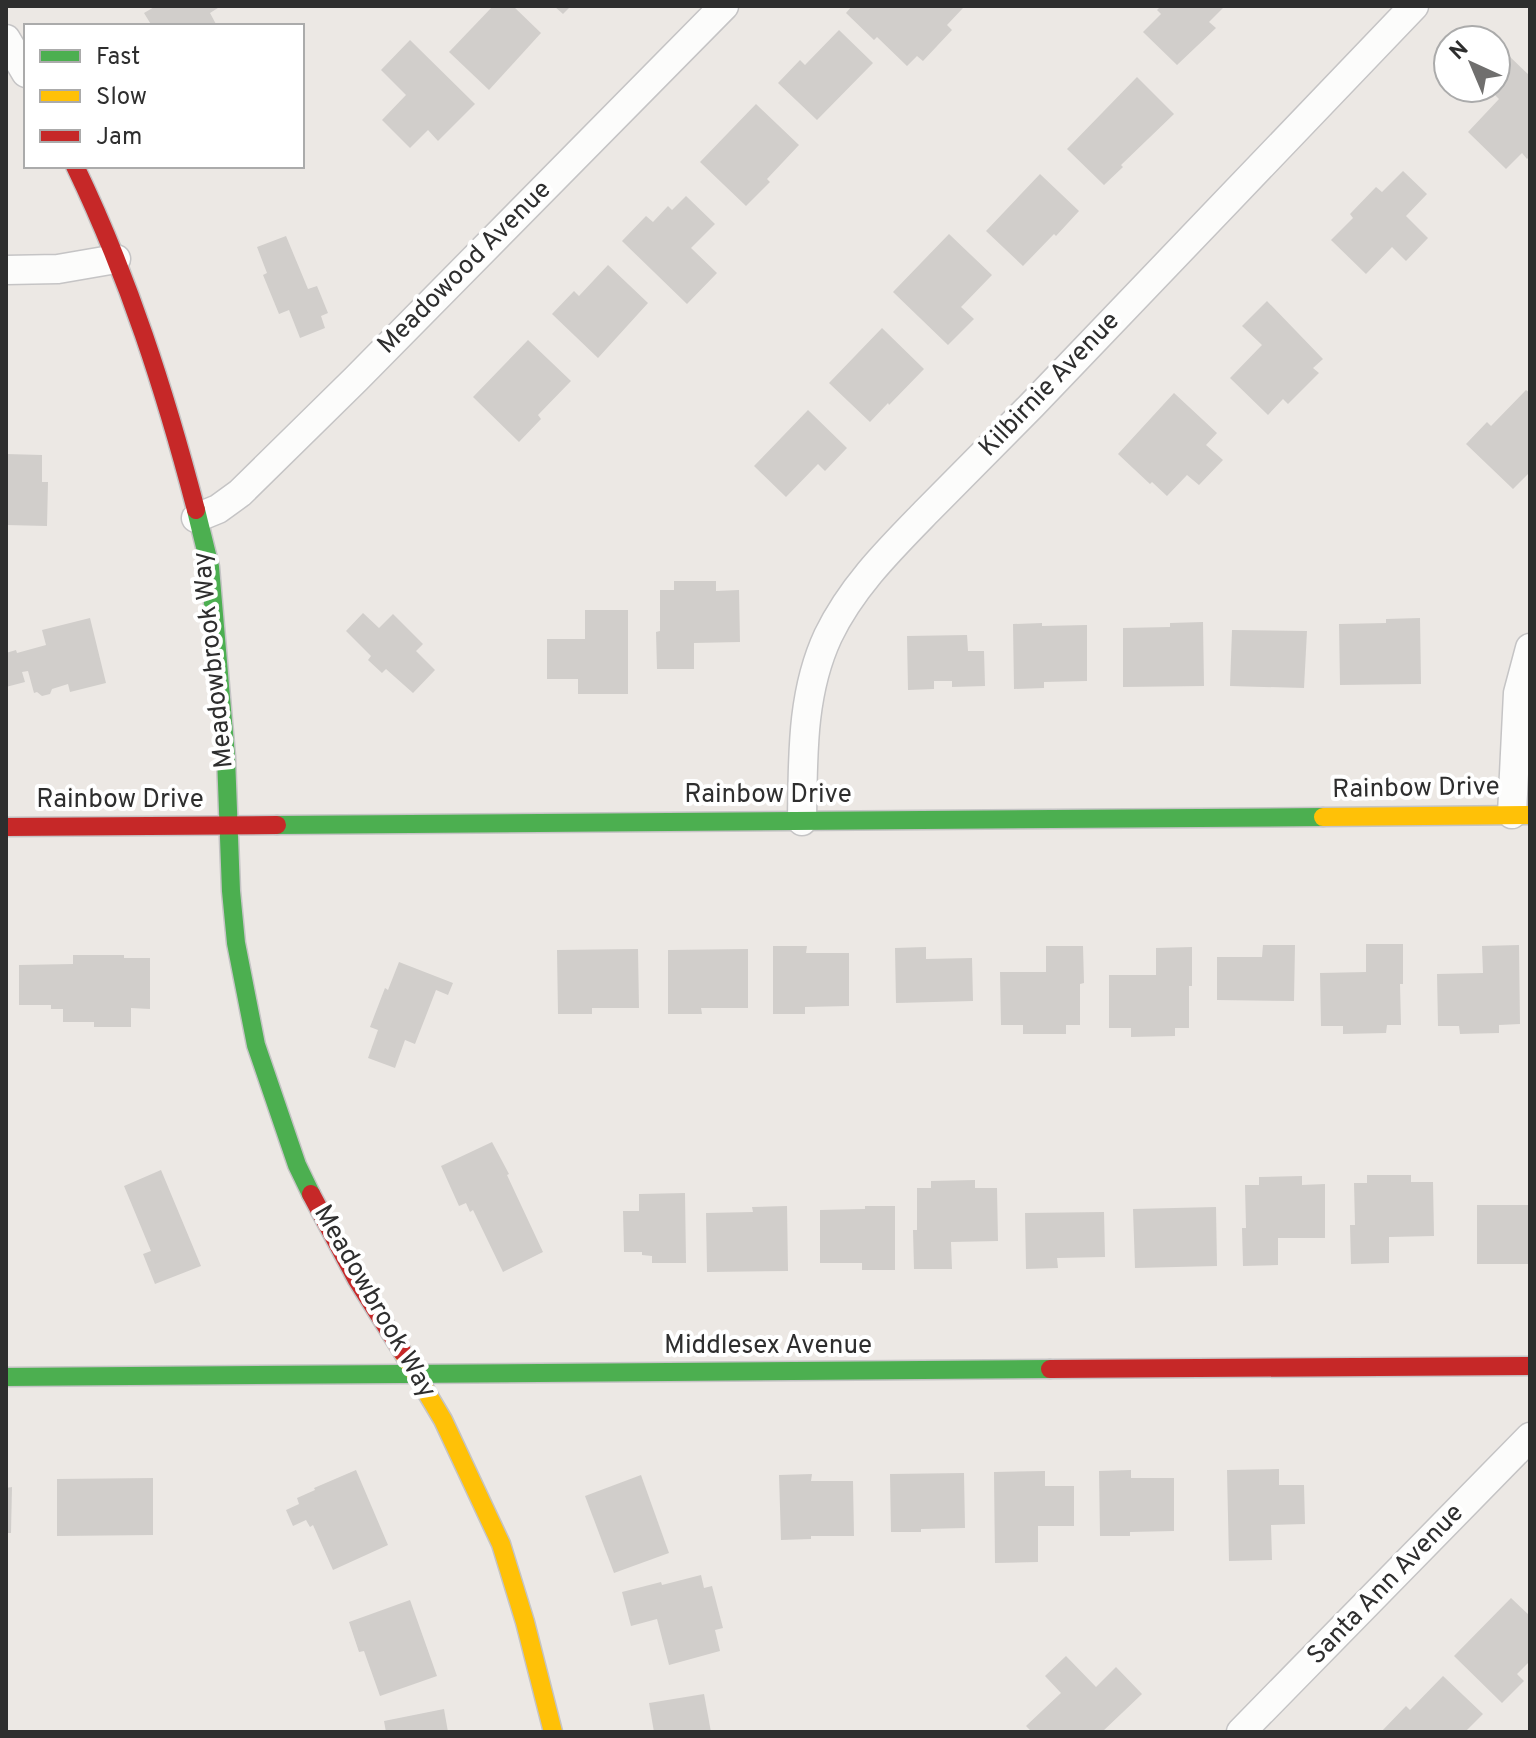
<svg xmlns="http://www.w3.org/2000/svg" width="1536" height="1738" font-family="Overpass,sans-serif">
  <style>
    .building { fill: #d1cecb }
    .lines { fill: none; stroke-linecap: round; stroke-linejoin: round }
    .street-casing { stroke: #c5c4c5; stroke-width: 31 }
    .fast-casing { stroke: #c5c4c5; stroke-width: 21 }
    .slow-casing { stroke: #c5c4c5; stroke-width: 21 }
    .jam-casing { stroke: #c5c4c5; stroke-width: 21 }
    .street { stroke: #fcfcfb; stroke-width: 28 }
    .fast { stroke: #4caf50; stroke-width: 18 }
    .slow { stroke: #ffc107; stroke-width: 18 }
    .jam { stroke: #c62828; stroke-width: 18 }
    .labels { text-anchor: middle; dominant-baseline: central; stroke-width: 8; stroke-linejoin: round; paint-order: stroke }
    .street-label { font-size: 26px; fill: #2e2e2e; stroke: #fff }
  </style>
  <rect width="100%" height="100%" fill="#ece8e4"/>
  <g class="building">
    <polygon points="156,6 221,6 210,13 217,26 152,26 144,13"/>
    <polygon points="493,6 513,6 541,33 489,90 449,52"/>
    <polygon points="554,6 571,6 563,14"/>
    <polygon points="852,6 961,6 963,8 947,25 952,30 923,61 917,56 907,66 877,37 874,40 846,13"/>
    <polygon points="1161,6 1225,6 1209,22 1216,28 1177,65 1143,32 1161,14 1157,10"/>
    <polygon points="839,30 873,63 817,120 778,83 800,60 805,65"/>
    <polygon points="410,40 475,104 438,141 428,130 410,148 382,120 406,95 381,70"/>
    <polygon points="1506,53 1530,76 1530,156 1527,159 1522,153 1506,169 1468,132 1499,99 1488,88 1496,88 1496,64"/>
    <polygon points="1137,77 1174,114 1121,165 1123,167 1104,185 1067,149"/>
    <polygon points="756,104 799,145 767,179 770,182 746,206 700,162"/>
    <polygon points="1403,171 1427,194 1406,216 1428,238 1406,261 1392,247 1366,274 1331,240 1353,218 1350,214 1376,187 1382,192"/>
    <polygon points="1040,174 1079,211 1056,236 1054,234 1023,266 986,231"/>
    <polygon points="686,196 715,224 691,248 717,273 687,304 622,241 646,216 653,222 668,206 672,210"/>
    <polygon points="949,234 992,275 961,307 974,319 948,345 893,292"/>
    <polygon points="286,236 308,289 317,286 328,313 321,316 325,328 300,338 289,310 279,314 263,275 267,273 257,247"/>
    <polygon points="608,265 648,303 598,358 552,314 574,291 579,296"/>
    <polygon points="1267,301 1323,359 1313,368 1319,373 1288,404 1283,399 1268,415 1230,378 1262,345 1242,326"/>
    <polygon points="882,328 924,369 889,405 888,403 870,422 829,383"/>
    <polygon points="528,340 571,381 538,415 541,419 519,442 473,397"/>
    <polygon points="1526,390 1530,393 1530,472 1513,489 1466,444 1487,422 1491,426"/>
    <polygon points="1174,393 1217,433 1206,445 1223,460 1199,485 1187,475 1167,496 1152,482 1150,484 1118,454"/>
    <polygon points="808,410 847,448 825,471 818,464 786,497 754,466"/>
    <polygon points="6,454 42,455 42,482 48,482 47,526 6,525"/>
    <polygon points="674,581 716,581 716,591 739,590 740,642 694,643 694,669 657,669 656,632 660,631 660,590 674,590"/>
    <polygon points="585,610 628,610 628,694 578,694 578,679 547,679 547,639 585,639"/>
    <polygon points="363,613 379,628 393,614 423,644 416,651 435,670 413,693 386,669 382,673 368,660 371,656 346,631"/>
    <polygon points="90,618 106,683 70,692 68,684 52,689 50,694 42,696 37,692 34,693 28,671 22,672 25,682 6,687 6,653 16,650 17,653 46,645 42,630"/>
    <polygon points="1420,618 1421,684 1340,685 1339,624 1386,623 1386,619"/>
    <polygon points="1203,622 1204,686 1123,687 1123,628 1170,627 1170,623"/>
    <polygon points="1042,623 1042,626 1087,625 1087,681 1044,682 1044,688 1014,689 1013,624"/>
    <polygon points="1232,630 1307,631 1304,688 1230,686"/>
    <polygon points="967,635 968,651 984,651 985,686 952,687 952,681 934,681 934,689 908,690 907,636"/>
    <polygon points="1366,944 1403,944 1403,984 1400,984 1401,1025 1387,1025 1386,1033 1343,1034 1343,1026 1321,1026 1320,973 1366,972"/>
    <polygon points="1263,945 1295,945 1294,1001 1217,1000 1217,957 1262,957"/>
    <polygon points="1519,945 1520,1024 1499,1025 1499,1033 1460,1034 1459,1026 1438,1026 1437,974 1483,973 1482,946"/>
    <polygon points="773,946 807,946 806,953 849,953 849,1006 805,1007 805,1014 773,1014"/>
    <polygon points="1046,946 1083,946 1084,983 1080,984 1080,1025 1066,1025 1066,1034 1023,1034 1023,1025 1001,1025 1000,972 1046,972"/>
    <polygon points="926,947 926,959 972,958 973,1001 896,1003 895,948"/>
    <polygon points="1192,947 1192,986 1189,986 1189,1028 1175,1028 1175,1036 1131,1037 1131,1028 1109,1028 1109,975 1156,975 1156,948"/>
    <polygon points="638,949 639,1008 592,1008 592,1014 558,1014 557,950"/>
    <polygon points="748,949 748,1008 701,1008 702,1014 668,1014 668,950"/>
    <polygon points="73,955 124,955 124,958 150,958 150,1009 131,1008 131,1027 94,1027 94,1022 63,1022 63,1009 51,1009 51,1005 19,1005 19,965 73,964"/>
    <polygon points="399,962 453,983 448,995 436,990 415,1044 405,1040 395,1068 368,1058 378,1030 370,1027 385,988 388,990"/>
    <polygon points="492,1142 509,1174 507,1175 543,1252 503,1272 473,1210 470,1212 466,1203 459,1206 441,1166"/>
    <polygon points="161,1170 201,1266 155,1284 143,1254 151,1251 124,1186"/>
    <polygon points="1367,1175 1411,1175 1411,1182 1433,1182 1434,1236 1389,1237 1389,1263 1351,1264 1350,1225 1355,1225 1354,1183 1367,1183"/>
    <polygon points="1302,1176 1302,1185 1325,1184 1325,1238 1278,1238 1278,1265 1243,1266 1242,1228 1246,1228 1245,1185 1259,1185 1259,1177"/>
    <polygon points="975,1180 975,1188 997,1188 998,1241 951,1242 952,1269 914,1269 913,1230 917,1230 917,1188 931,1188 931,1181"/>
    <polygon points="685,1193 686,1263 652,1263 652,1256 642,1255 642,1252 624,1252 623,1211 639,1211 639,1194"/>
    <rect x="1477" y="1205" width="53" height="59"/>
    <polygon points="787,1206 788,1271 707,1272 706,1213 753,1212 752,1207"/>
    <polygon points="865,1206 895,1206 895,1270 862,1270 862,1263 820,1263 820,1210 865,1209"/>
    <polygon points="1216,1207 1217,1266 1135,1268 1133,1209"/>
    <polygon points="1104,1212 1105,1257 1057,1258 1058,1268 1026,1269 1025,1213"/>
    <polygon points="1279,1469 1279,1485 1304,1485 1305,1524 1271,1525 1272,1560 1229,1561 1227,1470"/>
    <polygon points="356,1470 388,1545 333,1570 313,1525 310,1527 306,1520 293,1526 286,1510 299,1504 297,1498 315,1490 314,1488"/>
    <polygon points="1131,1470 1131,1478 1174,1478 1174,1531 1130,1532 1130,1536 1100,1536 1099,1471"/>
    <polygon points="1045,1471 1045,1486 1074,1486 1074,1526 1038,1526 1038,1562 995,1563 994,1472"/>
    <polygon points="964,1473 965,1528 921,1529 921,1532 891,1532 890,1474"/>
    <polygon points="812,1474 811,1481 853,1481 854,1536 811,1536 811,1539 781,1540 779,1475"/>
    <polygon points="641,1475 669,1553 614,1573 585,1496"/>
    <polygon points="153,1478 153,1535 57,1536 57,1479"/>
    <polygon points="12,1487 11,1533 6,1533 6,1488"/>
    <polygon points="701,1575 704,1588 712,1586 723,1628 715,1630 720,1651 669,1665 657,1619 631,1626 622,1592 661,1582 662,1585"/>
    <polygon points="1511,1598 1530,1616 1530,1661 1517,1674 1524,1681 1502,1703 1454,1656"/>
    <polygon points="410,1600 437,1676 380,1696 364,1651 359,1652 349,1622"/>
    <polygon points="1066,1656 1096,1687 1116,1667 1142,1694 1102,1732 1032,1732 1026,1726 1061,1693 1045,1676"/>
    <polygon points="1443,1676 1483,1714 1465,1732 1381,1732 1406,1706 1410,1710"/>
    <polygon points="704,1694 711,1732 654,1732 649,1703"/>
    <polygon points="444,1709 448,1732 386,1732 384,1721"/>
  </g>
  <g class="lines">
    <g class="street-casing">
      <g id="street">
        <polyline points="6,39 26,73"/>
        <polyline points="6,270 58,269 116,259"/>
        <polyline points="196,518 218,509 240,493 356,379 724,6"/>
        <polyline points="1512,814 1518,693 1530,648"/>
        <path d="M802,821C803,758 801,694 828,636C852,586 891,548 929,509C964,474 998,439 1032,405C1160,273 1286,138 1414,6"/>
        <polyline points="1241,1732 1530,1437"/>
      </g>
    </g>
    <g class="fast-casing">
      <g id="fast">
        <polyline points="196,510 210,567 226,757 231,891 236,943 256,1045 297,1165 311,1194"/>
        <polyline points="277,825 1323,817"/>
        <polyline points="6,1377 1050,1369"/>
      </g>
    </g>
    <g class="slow-casing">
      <g id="slow">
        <polyline points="1323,817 1530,815"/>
        <polyline points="403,1353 443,1420 501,1544 525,1622 553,1732"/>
      </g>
    </g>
    <g class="jam-casing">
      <g id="jam">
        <path d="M75,166C128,276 165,391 196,510"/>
        <polyline points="6,827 277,825"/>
        <polyline points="311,1194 357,1280 403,1353"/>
        <polyline points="1050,1369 1530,1366"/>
      </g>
    </g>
    <use href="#street" class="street"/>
    <use href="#fast" class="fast"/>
    <use href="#slow" class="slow"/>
    <use href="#jam" class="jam"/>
  </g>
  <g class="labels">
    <g class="street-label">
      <text transform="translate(465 268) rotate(-45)">Meadowood Avenue</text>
      <text transform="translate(1050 385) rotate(-46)">Kilbirnie Avenue</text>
      <text transform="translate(214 660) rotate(-96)">Meadowbrook Way</text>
      <text transform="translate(1416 789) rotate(-1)">Rainbow Drive</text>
      <text x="768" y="795">Rainbow Drive</text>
      <text x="120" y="800">Rainbow Drive</text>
      <text transform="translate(374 1302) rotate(60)">Meadowbrook Way</text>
      <text x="768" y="1346">Middlesex Avenue</text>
      <text transform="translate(1386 1585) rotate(-46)">Santa Ann Avenue</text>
    </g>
  </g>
  <rect width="1536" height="1738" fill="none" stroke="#2e2e2e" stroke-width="16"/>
  <rect x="24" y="24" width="280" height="144" fill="#ffffff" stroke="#ababab" stroke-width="2"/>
  <rect x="40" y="50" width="40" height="12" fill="#4caf50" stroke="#ababab" stroke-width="2"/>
  <text x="96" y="64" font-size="24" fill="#2e2e2e">Fast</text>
  <rect x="40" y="90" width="40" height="12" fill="#ffc107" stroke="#ababab" stroke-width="2"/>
  <text x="96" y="104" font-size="24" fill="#2e2e2e">Slow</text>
  <rect x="40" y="130" width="40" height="12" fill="#c62828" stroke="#ababab" stroke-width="2"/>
  <text x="96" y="144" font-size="24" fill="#2e2e2e">Jam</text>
  <g transform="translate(1472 64) rotate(316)"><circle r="38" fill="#ffffff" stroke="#ababab" stroke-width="2"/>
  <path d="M0-6L14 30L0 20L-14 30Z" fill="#706f6e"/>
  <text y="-12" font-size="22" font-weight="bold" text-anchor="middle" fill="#2e2e2e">N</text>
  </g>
</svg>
